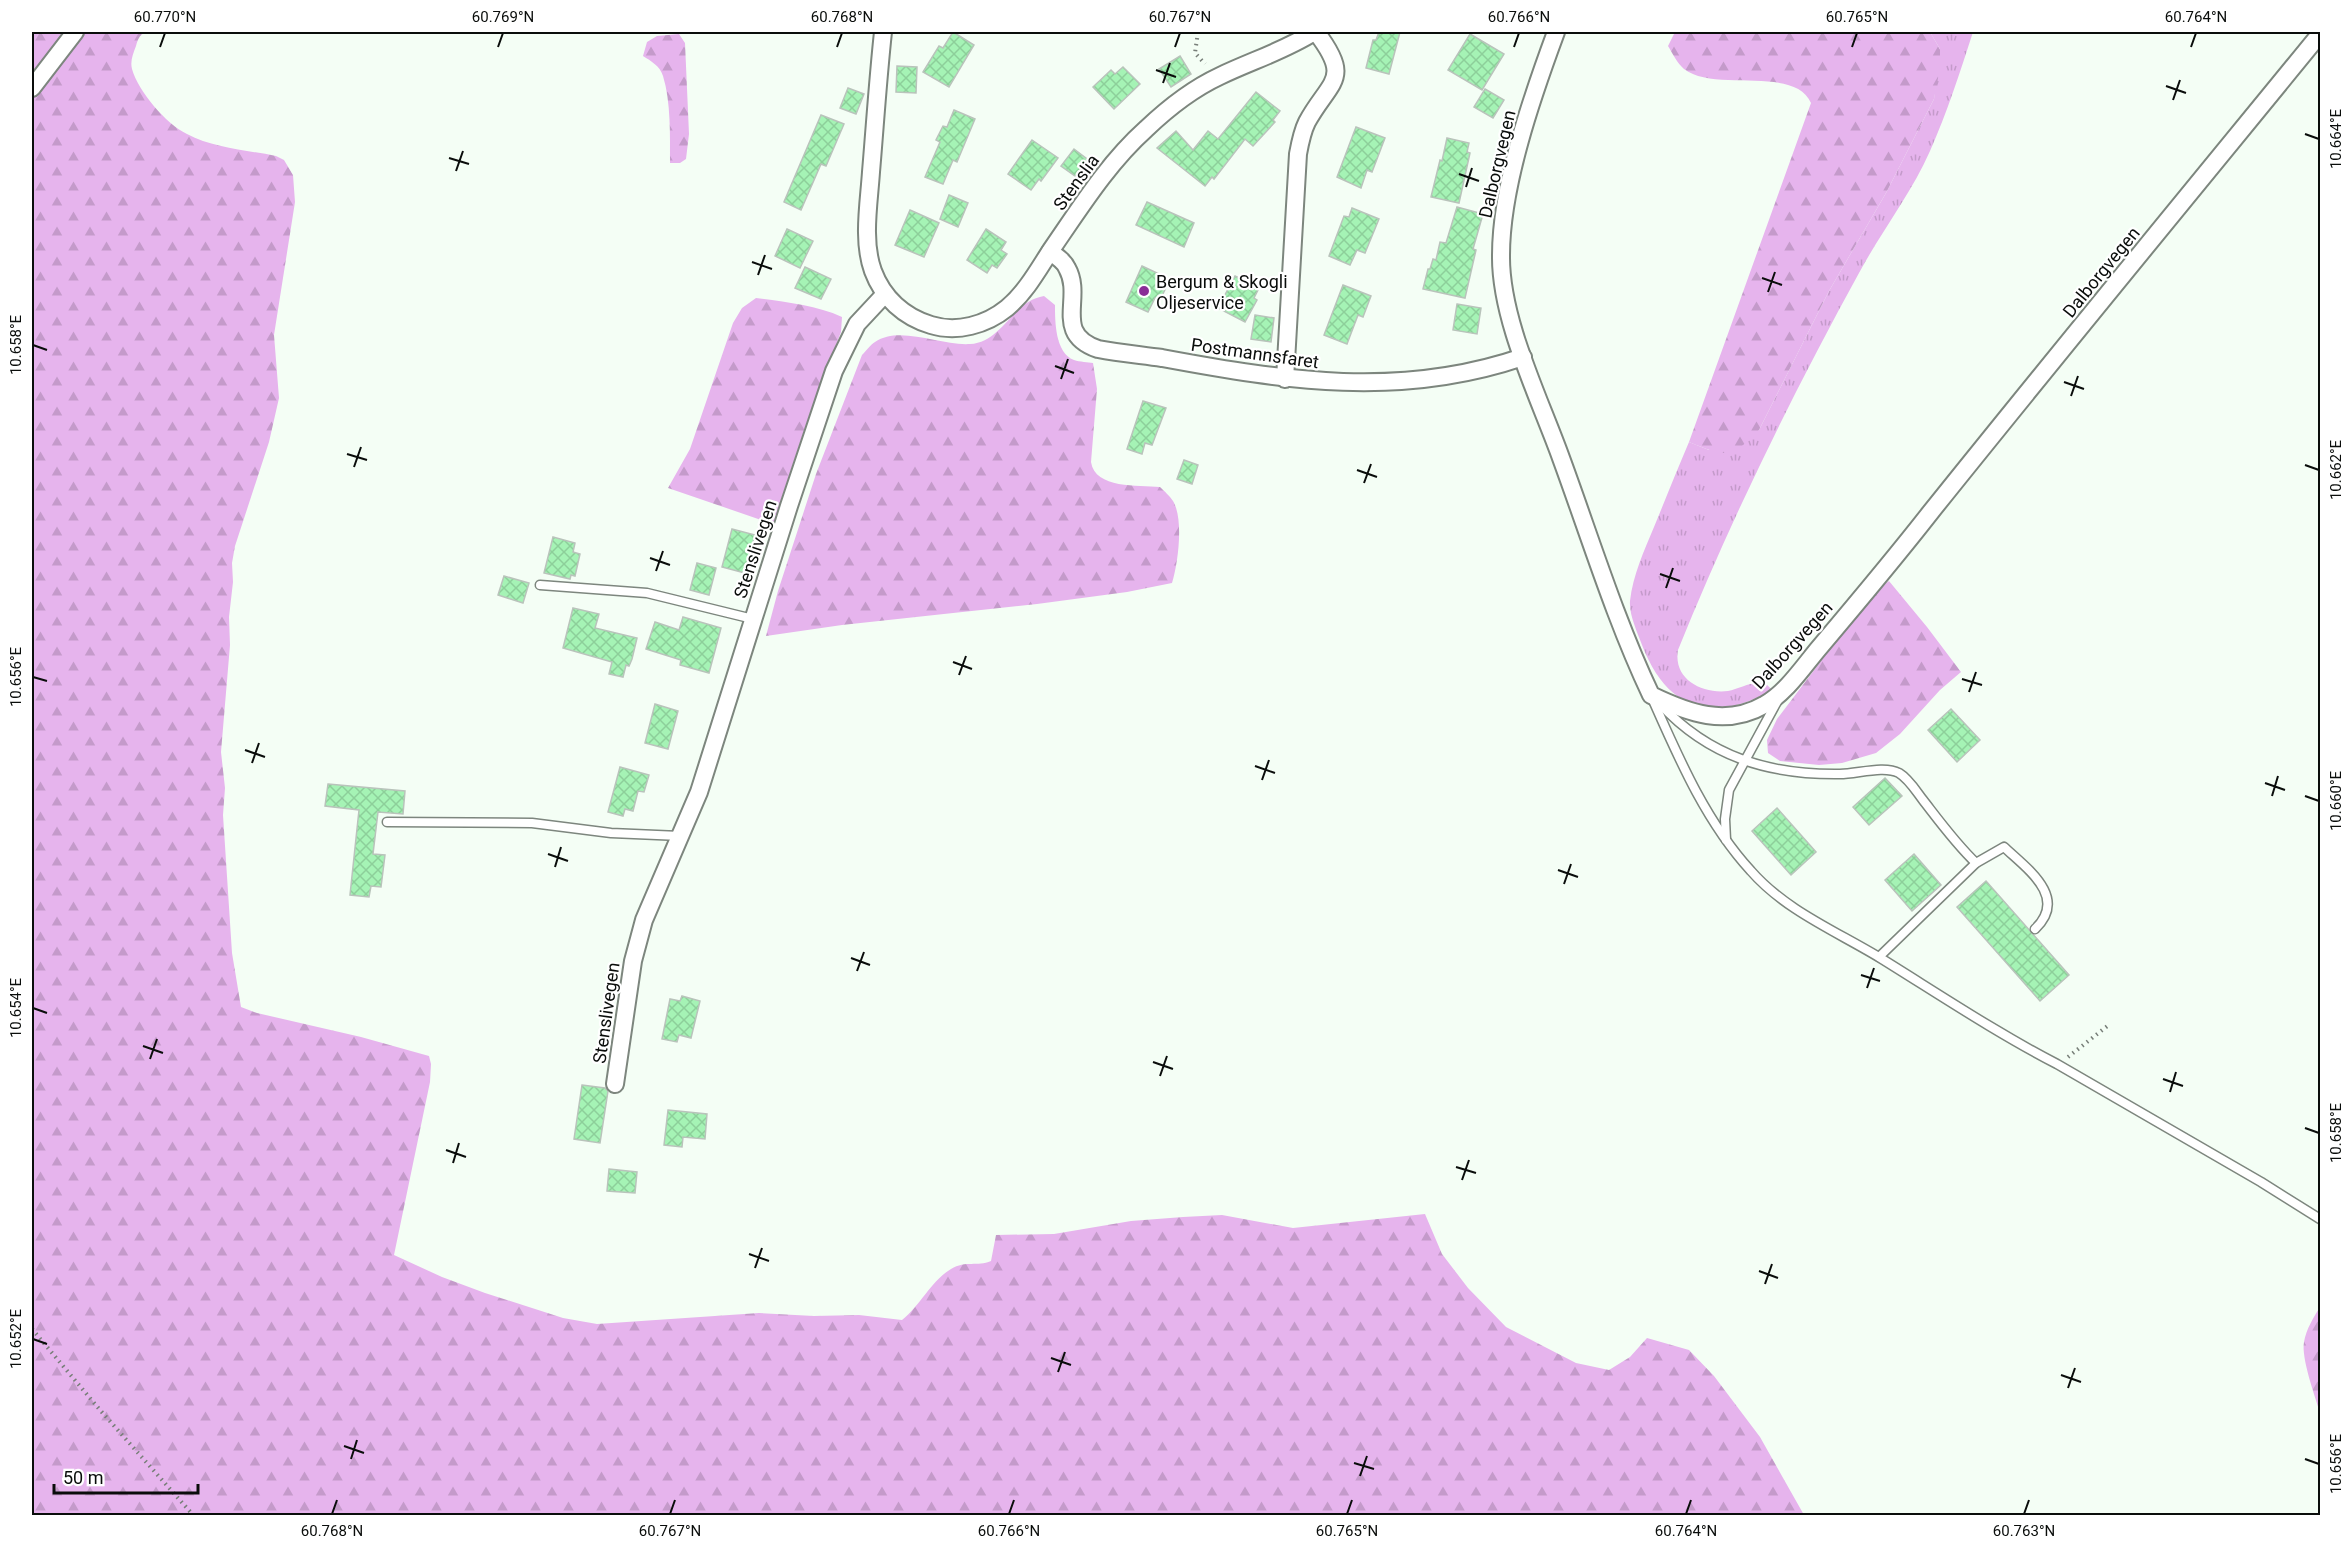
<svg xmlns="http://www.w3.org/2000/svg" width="2352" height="1547" font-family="Roboto,sans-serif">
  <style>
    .grass { fill: url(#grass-tufts) }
    .forest { fill: url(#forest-firs) }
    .building { fill: url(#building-cross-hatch); stroke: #b9c3bb; stroke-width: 1.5 }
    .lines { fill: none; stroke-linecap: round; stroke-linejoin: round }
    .service-casing { stroke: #7d867e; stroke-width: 11 }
    .minor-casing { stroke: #7d867e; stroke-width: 20 }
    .path { stroke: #777e78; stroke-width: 4; stroke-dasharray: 1.5 4.5; stroke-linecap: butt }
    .service { stroke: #fff; stroke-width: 8 }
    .minor { stroke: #fff; stroke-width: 16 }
    .ticks { fill: none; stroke: #0a0d0b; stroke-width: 2 }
    .poi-dot { fill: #8a2d97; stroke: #fff; stroke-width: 2 }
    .labels { text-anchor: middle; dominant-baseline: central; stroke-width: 4.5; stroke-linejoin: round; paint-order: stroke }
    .street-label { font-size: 18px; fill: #0a0d0b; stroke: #fff }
    .poi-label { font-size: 18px; fill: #0a0d0b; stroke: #fff; text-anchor: start }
    .neatline { fill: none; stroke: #0a0d0b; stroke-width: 2 }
    .ticks-label { font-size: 15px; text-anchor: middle; fill: #0a0d0b }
  </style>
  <defs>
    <pattern id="grass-tufts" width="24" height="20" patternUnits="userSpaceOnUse" patternTransform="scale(1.5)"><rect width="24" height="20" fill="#e6b4ed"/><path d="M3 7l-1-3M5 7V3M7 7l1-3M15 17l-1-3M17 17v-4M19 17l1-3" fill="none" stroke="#c49aca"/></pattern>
    <pattern id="forest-firs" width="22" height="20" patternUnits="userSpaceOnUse" patternTransform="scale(1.5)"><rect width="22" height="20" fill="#e6b4ed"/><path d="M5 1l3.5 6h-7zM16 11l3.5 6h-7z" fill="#c49aca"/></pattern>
    <pattern id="building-cross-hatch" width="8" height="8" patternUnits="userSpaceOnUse" patternTransform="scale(1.5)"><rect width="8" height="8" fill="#a5f3b5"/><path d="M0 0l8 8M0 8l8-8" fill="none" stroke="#8dcf9a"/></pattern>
  </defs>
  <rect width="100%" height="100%" fill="#f4fef5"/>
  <path class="grass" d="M1930,32H1973C1960,72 1947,113 1930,151C1911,194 1881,232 1859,273C1792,395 1730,521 1678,650C1673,679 1701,694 1728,691C1739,689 1753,680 1765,684C1768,685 1770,688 1772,690C1712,724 1667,710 1642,645C1637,631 1629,615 1630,601C1633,575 1644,551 1654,527C1666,498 1677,470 1689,442L1709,450L1759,430L1829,291L1886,193L1934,99L1940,49Z"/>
  <g class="forest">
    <path d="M32,32H145C139,36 138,39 136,46C133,54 130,61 132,69C138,91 166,124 187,134C213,148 247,150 276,156L284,160L293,175L295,202L274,335L279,398L269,442L235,546L232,563L233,582L229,617L230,645L221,752L225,788L223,815L232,953L241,1007L257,1013L361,1037L429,1056L431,1064L430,1082L394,1255L442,1277L485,1293L563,1318L597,1324L759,1313L814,1316L859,1315L902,1320C921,1305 930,1282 951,1269C966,1260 977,1267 991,1261L996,1235L1054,1234L1131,1221L1183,1217L1222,1215L1293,1228L1425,1214L1442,1254L1468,1288L1506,1327L1576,1363L1609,1370L1630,1357L1647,1338L1689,1350L1714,1376L1760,1437L1804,1515H32Z"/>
    <path d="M1675,32H1930L1940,49V68L1934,99L1886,193L1829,291L1759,430C1730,460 1726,457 1689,442L1811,103C1795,65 1715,93 1684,69C1677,63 1673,54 1668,46Z"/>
    <path d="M679,34L685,43L689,134L686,159L680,163H670C670,136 671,102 663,76C660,66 651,61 643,56L647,42L657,36Z"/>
    <path d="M1044,296L1055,305C1055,321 1055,353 1074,360C1080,362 1088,362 1093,363L1097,389L1091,462C1095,489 1138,485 1160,487C1164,491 1170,496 1173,501C1184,519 1178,564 1172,583L1127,592L1037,604L842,625L766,636L778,591L816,474L862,355C866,351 870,345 875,342C900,325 941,346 970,344C1003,342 1012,301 1044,296Z"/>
    <path d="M756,298C784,302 816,305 842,317L841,332L810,413L773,524L668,488L690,449L733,323L742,308Z"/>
    <polygon points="1889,581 1927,627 1961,672 1940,690 1900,734 1876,753 1842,763 1819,765 1780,761 1768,753 1767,740 1777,719 1871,595"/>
    <path d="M2320,1307V1413C2315,1396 2301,1358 2304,1342C2306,1329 2314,1317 2320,1307Z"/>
  </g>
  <g class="building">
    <polygon points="953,32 974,45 949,87 923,72 939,46 943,48"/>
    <polygon points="1379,32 1400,32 1389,74 1366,68 1373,40 1376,40"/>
    <polygon points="1470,34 1504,54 1482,90 1448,70"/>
    <polygon points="1180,56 1191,74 1171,87 1159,69"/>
    <polygon points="897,66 917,67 916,93 896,92"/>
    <polygon points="1123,67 1140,84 1114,109 1093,87 1111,70 1115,74"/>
    <polygon points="848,88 864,94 856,114 840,108"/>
    <polygon points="1485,89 1504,100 1493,118 1474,107"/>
    <polygon points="1256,92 1280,111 1273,120 1275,122 1253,146 1245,139 1214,179 1212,177 1205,186 1157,148 1176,131 1193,150 1208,131 1218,139"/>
    <polygon points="954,110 975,119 957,162 953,160 943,184 925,177 940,142 936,140 943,126 947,127"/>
    <polygon points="821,115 844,124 826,166 821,164 801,210 784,202"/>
    <polygon points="1356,127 1385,138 1372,172 1367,170 1361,188 1337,177"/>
    <polygon points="1447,138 1469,143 1467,152 1470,153 1459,203 1431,197 1440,160 1442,161"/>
    <polygon points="1032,140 1058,158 1041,181 1039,179 1031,190 1008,174"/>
    <polygon points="1074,149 1095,165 1082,181 1061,166"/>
    <polygon points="949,195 968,203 958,227 940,219"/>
    <polygon points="1147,202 1194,223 1184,247 1136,225"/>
    <polygon points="1457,207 1483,214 1473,249 1476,250 1465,298 1423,289 1428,269 1430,269 1433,259 1436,260 1440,242 1446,243"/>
    <polygon points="1352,208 1379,219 1365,253 1357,250 1350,265 1329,256 1344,216 1349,217"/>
    <polygon points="910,210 939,223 924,257 895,245"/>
    <polygon points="787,229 813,241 800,268 775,256"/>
    <polygon points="986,229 1006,242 1001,250 1007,254 997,268 992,265 987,273 967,260"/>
    <polygon points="1142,266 1170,279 1160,300 1155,298 1148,312 1126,302"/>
    <polygon points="805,267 831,279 821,299 795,288"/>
    <polygon points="1235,276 1259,288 1254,298 1257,300 1245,322 1218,308"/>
    <polygon points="1343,285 1371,296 1363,317 1358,315 1347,344 1324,335"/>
    <polygon points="1457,304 1481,308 1477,334 1453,330"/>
    <polygon points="1255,315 1274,318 1271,342 1251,339"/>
    <polygon points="1143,401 1166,408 1152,445 1145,443 1142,454 1127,449"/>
    <polygon points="1184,460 1198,465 1192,484 1177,479"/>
    <polygon points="732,529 755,535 745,573 722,567"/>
    <polygon points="553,537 575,543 573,552 580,554 575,576 571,575 570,579 544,573"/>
    <polygon points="697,563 716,568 709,595 690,590"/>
    <polygon points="504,576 529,583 523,603 498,595"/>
    <polygon points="573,608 599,614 595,628 637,638 632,659 629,666 626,665 623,677 609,674 612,662 563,648"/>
    <polygon points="683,617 721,628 709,673 680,665 681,660 646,649 655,622 679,630"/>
    <polygon points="655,704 678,711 668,749 645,743"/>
    <polygon points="1951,709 1980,740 1957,762 1928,730"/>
    <polygon points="620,767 649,775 644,792 638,791 633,811 625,809 623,816 608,812"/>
    <polygon points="1885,778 1902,796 1869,825 1853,807"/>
    <polygon points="328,784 405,791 403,814 378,812 373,854 385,855 381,887 371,886 369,897 350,895 359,810 325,806"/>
    <polygon points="1777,808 1816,852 1791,875 1752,831"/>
    <polygon points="1914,854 1941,885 1912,911 1885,880"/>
    <polygon points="1986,881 2069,975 2040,1001 1957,907"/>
    <polygon points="682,996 700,1001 691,1038 679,1035 677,1042 662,1039 670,999 680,1001"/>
    <polygon points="582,1085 605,1088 608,1091 600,1143 574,1139"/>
    <polygon points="668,1110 707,1114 705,1139 683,1137 682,1147 664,1145"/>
    <polygon points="609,1169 637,1172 635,1193 607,1191"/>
  </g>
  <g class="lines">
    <g class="service-casing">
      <g id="service">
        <polyline points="540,585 647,593 753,619"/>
        <path d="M1652,698C1679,759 1706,822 1751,871C1786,911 1838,932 1882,959C1940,995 1997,1033 2057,1064L2261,1182L2320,1219"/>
        <path d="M1660,704C1709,757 1769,775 1840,774C1857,774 1884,765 1899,773C1909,779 1916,791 1923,800C1940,822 1956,844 1976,863"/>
        <polyline points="387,822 532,823 611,833 680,836"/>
        <polyline points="1726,840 1725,819 1729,790 1779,698"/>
        <path d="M1879,957L1976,863L2004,847C2026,868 2069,897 2035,929"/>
      </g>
    </g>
    <g class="minor-casing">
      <g id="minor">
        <path d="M883,32C878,78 875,125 871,172C869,203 862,241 873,271C883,298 904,317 931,325C957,333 986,325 1007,308C1026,292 1038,270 1051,250C1080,208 1108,163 1146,129C1168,108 1192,89 1220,76C1251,61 1284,51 1314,32"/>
        <path d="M1556,32C1532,97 1501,186 1501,255C1500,319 1539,397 1561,458C1590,537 1615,619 1651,695C1688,713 1726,727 1764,705C1786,693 1803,667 1819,648C1857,603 1894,559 1930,513C2059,352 2190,193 2320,34"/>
        <polyline points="32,88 75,32"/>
        <path d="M1050,252C1056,256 1064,261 1067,268C1084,298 1052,333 1098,349C1119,353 1141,355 1162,358C1286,381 1400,399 1523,357"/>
        <path d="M1285,379L1298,154C1300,143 1302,132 1307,122C1330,80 1353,80 1316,32"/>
        <polyline points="615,1084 633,961 644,920 699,792 789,506 834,371 857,324 885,294"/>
      </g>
    </g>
    <g class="path">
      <polyline points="1198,32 1195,53 1205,64"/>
      <polyline points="2068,1057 2110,1024"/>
      <polyline points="32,1329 100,1410 194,1516"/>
    </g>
    <use href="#service" class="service"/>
    <use href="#minor" class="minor"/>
  </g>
  <path class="ticks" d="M160,47L165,33M498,47L503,33M837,47L842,33M1175,47L1180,33M1514,47L1519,33M1852,47L1857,33M2191,47L2196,33M1156,70L1176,77M1163,83L1170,63M2166,86L2186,93M2173,100L2180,80M2305,134L2319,139M449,158L469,164M456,171L463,151M1459,174L1479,181M1466,187L1472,168M752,262L772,269M758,275L765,255M1762,278L1782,285M1768,292L1775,272M33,345L47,350M1055,366L1074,373M1061,379L1068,359M2064,382L2084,389M2071,396L2078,376M347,454L367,460M2305,465L2319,470M354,467L361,447M1357,470L1377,477M1364,483L1371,464M650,558L670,565M656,571L663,551M1660,574L1680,581M1666,588L1673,568M953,662L972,669M959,675L966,656M33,677L47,681M1962,679L1982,685M1969,692L1976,672M245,750L265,757M252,763L259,743M1255,766L1275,773M1262,780L1269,760M2265,783L2285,790M2272,796L2278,776M2305,796L2319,801M548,854L568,861M555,867L561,847M1558,870L1578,877M1564,884L1571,864M851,958L870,965M857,971L864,952M1861,975L1880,981M1867,988L1874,968M33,1008L47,1013M143,1046L163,1053M150,1059L157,1039M1153,1062L1173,1069M1160,1076L1167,1056M2163,1079L2183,1086M2170,1092L2176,1072M2305,1128L2319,1133M446,1150L466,1157M453,1163L459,1143M1456,1167L1476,1173M1462,1180L1469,1160M749,1254L769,1261M755,1268L762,1248M1759,1271L1778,1278M1765,1284L1772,1264M33,1339L47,1344M1051,1358L1071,1365M1058,1372L1065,1352M2061,1375L2081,1382M2068,1388L2075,1368M344,1446L364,1453M351,1459L357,1440M2305,1459L2319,1464M1354,1463L1374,1469M1360,1476L1367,1456M332,1514L337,1500M670,1514L675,1500M1009,1514L1014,1500M1347,1514L1352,1500M1686,1514L1691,1500M2024,1514L2029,1500"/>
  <circle class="poi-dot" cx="1144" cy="291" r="6"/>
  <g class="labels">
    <g class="street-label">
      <text transform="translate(1497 164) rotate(-77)">Dalborgvegen</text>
      <text transform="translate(1076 182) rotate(-54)">Stenslia</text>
      <text transform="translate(2101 272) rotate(-51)">Dalborgvegen</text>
      <text transform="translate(1255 353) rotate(8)">Postmannsfaret</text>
      <text transform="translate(755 549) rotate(-72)">Stenslivegen</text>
      <text transform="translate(1792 645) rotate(-48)">Dalborgvegen</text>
      <text transform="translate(606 1013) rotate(-82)">Stenslivegen</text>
    </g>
    <g class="poi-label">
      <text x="1156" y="281">Bergum &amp; Skogli<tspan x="1156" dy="21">Oljeservice</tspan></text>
    </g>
  </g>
  <rect width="2352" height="1547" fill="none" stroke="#ffffff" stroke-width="66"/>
  <path d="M54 1484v9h144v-9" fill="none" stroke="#0a0d0b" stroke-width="3"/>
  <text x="63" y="1484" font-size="18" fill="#0a0d0b" stroke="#ffffff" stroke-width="4.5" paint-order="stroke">50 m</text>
  <rect x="33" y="33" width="2286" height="1481" class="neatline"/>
  <g class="ticks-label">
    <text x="165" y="22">60.770°N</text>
    <text x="503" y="22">60.769°N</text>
    <text x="842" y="22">60.768°N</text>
    <text x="1180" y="22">60.767°N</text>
    <text x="1519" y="22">60.766°N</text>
    <text x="1857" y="22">60.765°N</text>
    <text x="2196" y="22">60.764°N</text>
    <text transform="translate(2336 139) rotate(-90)" y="5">10.664°E</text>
    <text transform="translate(16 345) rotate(-90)" y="5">10.658°E</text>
    <text transform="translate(2336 470) rotate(-90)" y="5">10.662°E</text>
    <text transform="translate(16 677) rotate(-90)" y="5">10.656°E</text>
    <text transform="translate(2336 801) rotate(-90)" y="5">10.660°E</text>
    <text transform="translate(16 1008) rotate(-90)" y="5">10.654°E</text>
    <text transform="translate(2336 1133) rotate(-90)" y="5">10.658°E</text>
    <text transform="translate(16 1339) rotate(-90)" y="5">10.652°E</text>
    <text transform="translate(2336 1464) rotate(-90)" y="5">10.656°E</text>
    <text x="332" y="1536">60.768°N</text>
    <text x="670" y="1536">60.767°N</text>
    <text x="1009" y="1536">60.766°N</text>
    <text x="1347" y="1536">60.765°N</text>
    <text x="1686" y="1536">60.764°N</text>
    <text x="2024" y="1536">60.763°N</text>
  </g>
</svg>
